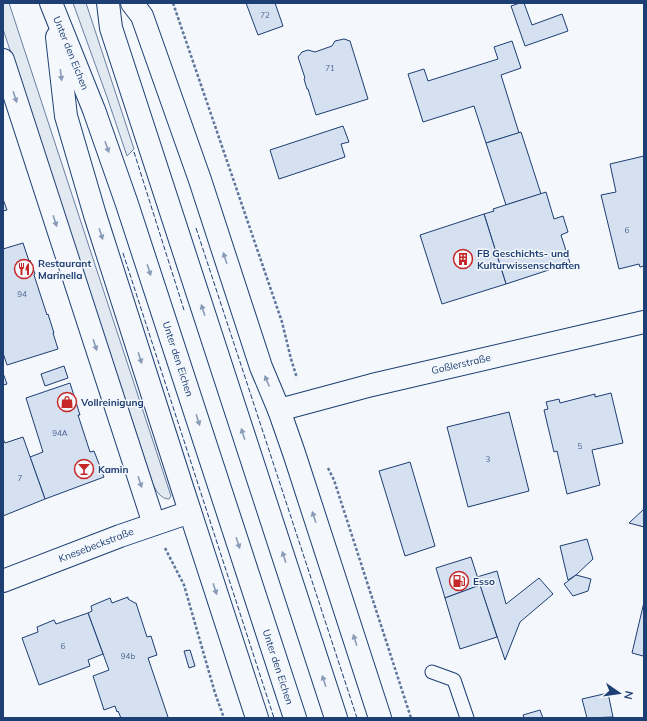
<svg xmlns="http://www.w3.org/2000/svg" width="647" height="721" font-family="Mulish,sans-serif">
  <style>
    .green { fill: #e3e9f0; stroke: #687fa3 }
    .building { fill: #d5e0f0; stroke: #1d3f73 }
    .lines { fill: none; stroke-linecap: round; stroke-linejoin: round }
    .service-casing { stroke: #1d3f73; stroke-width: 15 }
    .minor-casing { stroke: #1d3f73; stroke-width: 24 }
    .primary-casing { stroke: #1d3f73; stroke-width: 24 }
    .path { stroke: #5e769c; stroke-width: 2.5; stroke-dasharray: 3 2; stroke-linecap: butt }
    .service { stroke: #f4f7fb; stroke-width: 13 }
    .minor { stroke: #f4f7fb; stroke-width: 22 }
    .primary { stroke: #f4f7fb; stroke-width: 22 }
    .fence { stroke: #1d3f73; stroke-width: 1; stroke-dasharray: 5 2; stroke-linecap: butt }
    .oneway { fill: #889bb7 }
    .labels { text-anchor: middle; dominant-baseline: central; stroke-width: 3; stroke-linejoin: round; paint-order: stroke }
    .number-label { font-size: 8px; fill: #4b6792 }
    .street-label { font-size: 10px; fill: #1d3f73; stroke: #f4f7fb }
    .poi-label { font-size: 10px; font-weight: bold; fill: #1d3f73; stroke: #f4f7fb; text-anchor: start }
  </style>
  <rect width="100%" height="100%" fill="#f4f7fb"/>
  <g class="green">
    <path d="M3,3H9L171,496L169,499C161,499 156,491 153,484L3,29Z"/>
    <polygon points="73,3 86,3 134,149 127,156 107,97"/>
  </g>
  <g class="building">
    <polygon points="246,3 275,3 283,26 258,35"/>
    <polygon points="520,3 524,3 532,25 562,14 568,31 525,46 511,6"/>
    <polygon points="344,39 350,41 368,99 316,115 308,89 307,89 304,79 305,78 298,57 302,52 308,50 315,52 332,46 335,41"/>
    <polygon points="512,41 521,68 501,75 519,133 486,143 474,106 423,122 408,74 424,69 428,81 498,59 494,47"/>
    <polygon points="343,126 349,142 341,144 345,157 279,179 270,150"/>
    <polygon points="521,132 541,194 506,205 486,143"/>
    <polygon points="644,156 644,266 640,267 639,264 619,269 601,195 616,192 610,164"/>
    <polygon points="546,192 554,219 563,216 568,232 561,235 570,263 506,284 484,214 494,211 493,209"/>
    <polygon points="3,199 7,210 3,211"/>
    <polygon points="484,214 506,284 442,304 420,235"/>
    <polygon points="23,243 29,261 30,260 35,274 34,275 47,315 48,314 54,333 53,333 58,349 7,365 3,353 3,249"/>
    <polygon points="64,366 68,378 45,386 41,374"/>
    <polygon points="3,373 7,384 3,385"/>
    <polygon points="70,383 80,415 78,415 90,452 94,451 104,477 45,499 30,457 43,452 26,398"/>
    <polygon points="611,393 623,443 592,450 600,485 567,494 557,451 554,452 544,410 548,409 546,402 559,399 560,403 595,394 595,397"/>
    <polygon points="509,412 529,491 468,507 447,427"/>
    <polygon points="23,437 45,499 3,516 3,439 5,443"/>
    <polygon points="410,462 435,546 405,556 379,471"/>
    <polygon points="644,509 644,527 629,523"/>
    <polygon points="587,539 593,559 576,575 568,580 560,546"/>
    <polygon points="471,557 480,585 445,598 436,568"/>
    <polygon points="497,571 506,604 539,578 553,594 520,622 505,660 477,577"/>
    <polygon points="576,575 591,579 588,591 573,596 564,584"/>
    <polygon points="480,585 497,637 460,649 445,598"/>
    <polygon points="128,597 128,599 135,603 136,603 147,637 151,636 157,655 148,658 168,717 165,718 121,718 118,711 117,712 115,706 104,710 93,676 109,670 88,613 92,611 91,606 110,598 112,603"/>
    <polygon points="644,602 644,653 643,656 632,653"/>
    <polygon points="88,613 103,654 88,660 90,666 39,685 22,638 38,632 37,627 54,620 56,624"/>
    <polygon points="190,650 195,666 189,668 184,651"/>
    <polygon points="608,693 613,717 587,718 582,699"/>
    <polygon points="540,710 543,718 524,718 523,715"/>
  </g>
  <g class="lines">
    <g class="service-casing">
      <polyline id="service" points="432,672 454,680 467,718"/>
    </g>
    <g class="minor-casing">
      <g id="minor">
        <polyline points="3,60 154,524"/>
        <polyline points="279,410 372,385 644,322"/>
        <polyline points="3,581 120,536 190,512"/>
      </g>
    </g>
    <g class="primary-casing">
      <g id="primary">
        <polyline points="51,3 94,110 127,204 295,718"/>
        <polyline points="108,3 111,28 336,718"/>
        <polyline points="132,3 142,16 200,180 261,367 279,410 294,453 380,718"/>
        <polyline points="57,37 66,116 95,215 183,490 257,718"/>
      </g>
    </g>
    <g class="path">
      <polyline points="173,3 282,322 291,359 297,378"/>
      <polyline points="328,468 334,480 411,718"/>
      <polyline points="165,548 184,585 215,693 224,718"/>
    </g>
    <use href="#service" class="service"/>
    <use href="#minor" class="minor"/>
    <use href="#primary" class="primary"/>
    <g class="fence">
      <polyline points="134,152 184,310"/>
      <polyline points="196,228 357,718"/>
      <polyline points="123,253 274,718"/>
    </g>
  </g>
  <defs><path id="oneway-solid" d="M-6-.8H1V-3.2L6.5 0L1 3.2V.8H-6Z"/></defs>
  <g class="oneway">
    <use href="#oneway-solid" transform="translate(61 75) rotate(83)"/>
    <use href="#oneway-solid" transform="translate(15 97) rotate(72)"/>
    <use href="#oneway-solid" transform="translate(107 147) rotate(71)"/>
    <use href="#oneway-solid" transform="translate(55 221) rotate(72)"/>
    <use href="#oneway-solid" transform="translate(101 234) rotate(72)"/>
    <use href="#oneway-solid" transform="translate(225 258) rotate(-108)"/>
    <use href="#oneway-solid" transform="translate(149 270) rotate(72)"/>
    <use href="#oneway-solid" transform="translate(203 310) rotate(-108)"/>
    <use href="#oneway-solid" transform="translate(95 345) rotate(72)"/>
    <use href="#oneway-solid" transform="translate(140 358) rotate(72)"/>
    <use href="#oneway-solid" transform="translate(267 381) rotate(-113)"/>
    <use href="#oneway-solid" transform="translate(198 420) rotate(72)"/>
    <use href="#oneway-solid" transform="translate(243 434) rotate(-108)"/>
    <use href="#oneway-solid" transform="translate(140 482) rotate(72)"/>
    <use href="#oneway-solid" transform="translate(314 517) rotate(-108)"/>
    <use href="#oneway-solid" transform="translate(238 543) rotate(72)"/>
    <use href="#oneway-solid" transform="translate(284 557) rotate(-108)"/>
    <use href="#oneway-solid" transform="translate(215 589) rotate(72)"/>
    <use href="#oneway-solid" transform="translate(355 640) rotate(-108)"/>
    <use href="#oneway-solid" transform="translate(324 681) rotate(-108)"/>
  </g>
  <defs>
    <g id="building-ring" transform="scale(1)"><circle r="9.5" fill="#f4f7fb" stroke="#c62828" stroke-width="1.5"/><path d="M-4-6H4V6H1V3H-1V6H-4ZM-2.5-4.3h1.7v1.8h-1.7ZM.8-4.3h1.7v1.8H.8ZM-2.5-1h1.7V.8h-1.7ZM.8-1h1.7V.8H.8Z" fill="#c62828"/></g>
    <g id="restaurant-ring" transform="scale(1)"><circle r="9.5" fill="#f4f7fb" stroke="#c62828" stroke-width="1.5"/><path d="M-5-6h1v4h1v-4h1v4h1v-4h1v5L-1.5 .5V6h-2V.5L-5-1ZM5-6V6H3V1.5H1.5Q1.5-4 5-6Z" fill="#c62828"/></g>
    <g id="shop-ring" transform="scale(1)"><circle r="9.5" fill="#f4f7fb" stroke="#c62828" stroke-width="1.5"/><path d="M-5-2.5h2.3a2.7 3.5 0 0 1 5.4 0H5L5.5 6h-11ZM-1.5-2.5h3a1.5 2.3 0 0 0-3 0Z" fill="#c62828"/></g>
    <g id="bar-ring" transform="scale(1)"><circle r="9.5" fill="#f4f7fb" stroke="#c62828" stroke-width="1.5"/><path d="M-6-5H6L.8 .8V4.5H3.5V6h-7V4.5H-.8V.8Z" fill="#c62828"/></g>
    <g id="fuel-ring" transform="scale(1)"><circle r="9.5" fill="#f4f7fb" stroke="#c62828" stroke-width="1.5"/><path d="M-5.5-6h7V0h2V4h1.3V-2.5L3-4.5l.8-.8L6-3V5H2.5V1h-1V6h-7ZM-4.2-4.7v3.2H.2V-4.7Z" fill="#c62828"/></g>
  </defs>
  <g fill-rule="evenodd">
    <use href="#building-ring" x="463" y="259"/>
    <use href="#restaurant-ring" x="24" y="269"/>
    <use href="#shop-ring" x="67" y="402"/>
    <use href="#bar-ring" x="84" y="469"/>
    <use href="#fuel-ring" x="459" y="581"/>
  </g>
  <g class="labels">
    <g class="number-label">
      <text x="265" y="15">72</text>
      <text x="330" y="68">71</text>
      <text x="627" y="230">6</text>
      <text x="22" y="294">94</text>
      <text x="60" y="433">94A</text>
      <text x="580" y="446">5</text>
      <text x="488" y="459">3</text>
      <text x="20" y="478">7</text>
      <text x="63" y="646">6</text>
      <text x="128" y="656">94b</text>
    </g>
    <g class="street-label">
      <text transform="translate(71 53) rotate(68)">Unter den Eichen</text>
      <text transform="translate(178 359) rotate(72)">Unter den Eichen</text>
      <text transform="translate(461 364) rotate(-13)">Goßlerstraße</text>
      <text transform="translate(96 545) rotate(-21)">Knesebeckstraße</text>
      <text transform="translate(278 667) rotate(72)">Unter den Eichen</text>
    </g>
    <g class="poi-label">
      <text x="477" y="253">FB Geschichts- und<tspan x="477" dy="12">Kulturwissenschaften</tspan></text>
      <text x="38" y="263">Restaurant<tspan x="38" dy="12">Marinella</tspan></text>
      <text x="81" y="402">Vollreinigung</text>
      <text x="98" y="469">Kamin</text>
      <text x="473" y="581">Esso</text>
    </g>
  </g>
  <rect width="647" height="721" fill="none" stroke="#1d3f73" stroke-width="8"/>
  <g transform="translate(619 693) rotate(103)" stroke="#f4f7fb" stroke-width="3" paint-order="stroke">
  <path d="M0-3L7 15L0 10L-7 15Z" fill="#1d3f73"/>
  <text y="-6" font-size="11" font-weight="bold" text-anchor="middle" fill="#1d3f73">N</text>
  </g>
</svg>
